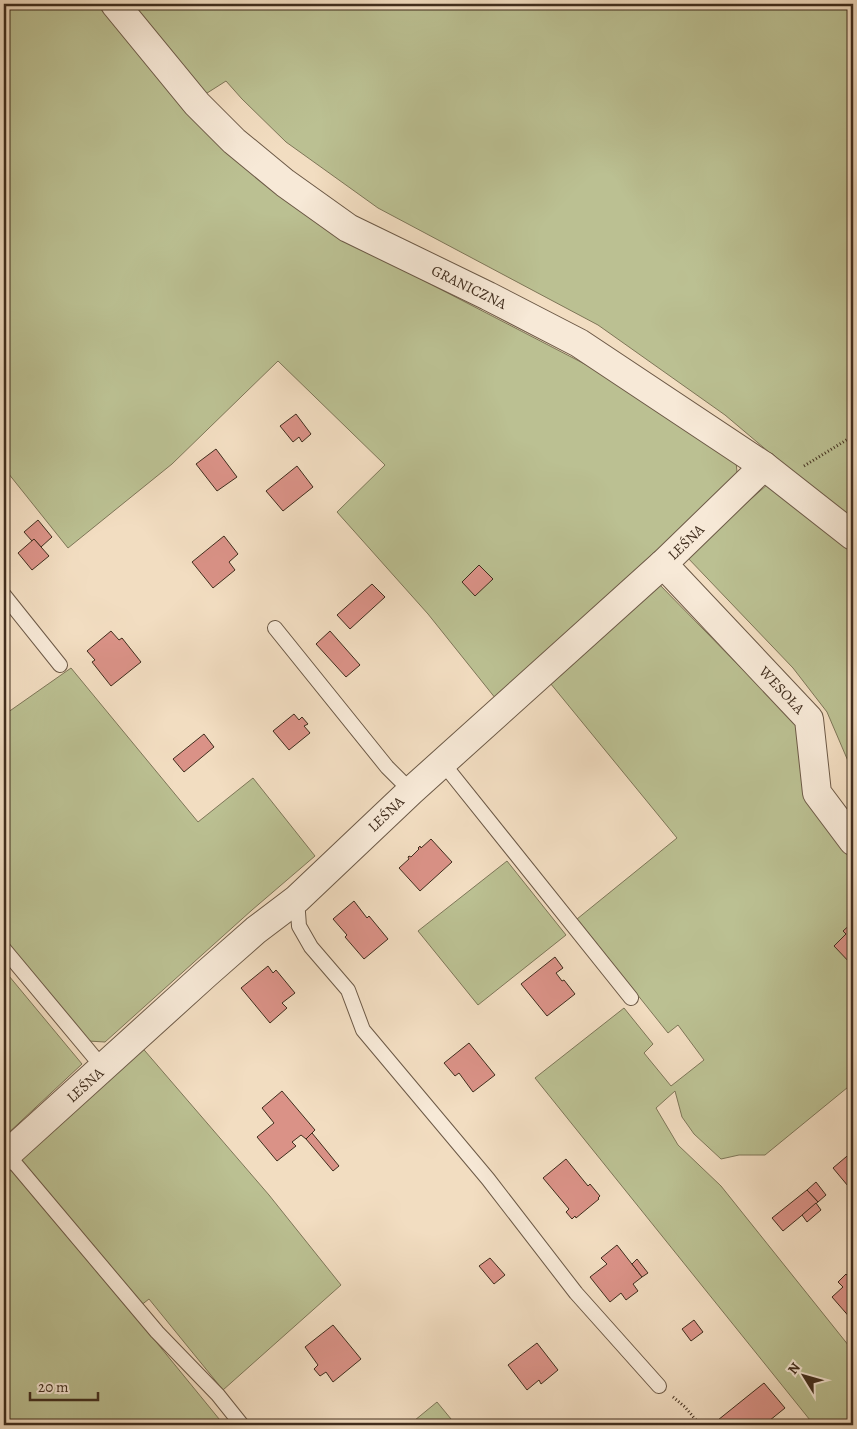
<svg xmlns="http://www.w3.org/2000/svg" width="857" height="1429" font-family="Alegreya,serif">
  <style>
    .green { fill: #bbc092; stroke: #7e7658 }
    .building { fill: #da9287; stroke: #402d1d }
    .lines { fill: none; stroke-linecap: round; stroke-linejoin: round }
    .service-casing { stroke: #6c5946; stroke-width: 16 }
    .minor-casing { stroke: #6c5946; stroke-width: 30 }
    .path { stroke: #402d1d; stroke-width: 3; stroke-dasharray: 1 2.5; stroke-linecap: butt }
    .service { stroke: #f7e9d7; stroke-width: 14 }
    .minor { stroke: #f7e9d7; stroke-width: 28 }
    .labels { text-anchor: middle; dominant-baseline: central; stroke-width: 4.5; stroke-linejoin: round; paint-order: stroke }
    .street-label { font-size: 15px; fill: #402d1d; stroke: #f7e9d7 }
  </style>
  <rect width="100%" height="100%" fill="#f2ddc1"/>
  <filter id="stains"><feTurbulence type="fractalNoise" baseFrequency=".004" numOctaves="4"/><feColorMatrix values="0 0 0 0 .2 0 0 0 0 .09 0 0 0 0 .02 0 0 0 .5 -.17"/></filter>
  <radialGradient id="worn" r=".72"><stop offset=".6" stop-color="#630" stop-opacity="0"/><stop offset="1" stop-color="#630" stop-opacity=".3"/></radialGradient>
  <g class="green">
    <polygon points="4,4 105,4 384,260 660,403 736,461 738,484 496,699 428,614 337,512 385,465 278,361 172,464 68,548 4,468"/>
    <polygon points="129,4 853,4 853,523 725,415 598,325 378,208 286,142 242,99 226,81 204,95"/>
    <polygon points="768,484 853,551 853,756 848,761 827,712 793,668 686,556"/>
    <polygon points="657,582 797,725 806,798 853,857 853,1083 765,1155 739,1155 721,1159 694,1134 682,1117 675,1091 656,1108 678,1145 721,1186 853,1351 853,1425 814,1425 535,1078 624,1008 653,1044 644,1053 671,1086 704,1060 678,1025 668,1033 577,919 677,838 546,678"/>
    <polygon points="71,668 198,822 253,778 315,856 252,910 105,1042 88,1041 4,939 4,715"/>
    <polygon points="507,861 566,935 478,1005 418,931"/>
    <polygon points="4,970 82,1064 4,1137"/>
    <polygon points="139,1044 269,1195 341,1285 223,1390 149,1299 140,1306 14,1156"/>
    <polygon points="9,1163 37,1196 224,1425 4,1425 4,1168"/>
    <polygon points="437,1402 456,1425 409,1425"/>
  </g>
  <g class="building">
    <polygon points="296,414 311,434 302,442 299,437 293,442 280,426"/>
    <polygon points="216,449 237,477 217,491 196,464"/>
    <polygon points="297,466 313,487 283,511 266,491"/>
    <polygon points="38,520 52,537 41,547 34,539 32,541 24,532"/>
    <polygon points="224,536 238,554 229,562 235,570 213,588 192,562"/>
    <polygon points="34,539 49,556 32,570 18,553"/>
    <polygon points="479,565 493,579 475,596 462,582"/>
    <polygon points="372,584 385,597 350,629 337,615"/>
    <polygon points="111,631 119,640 122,638 141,662 111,686 92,662 95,660 87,651"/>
    <polygon points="330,631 360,665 346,677 316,644"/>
    <polygon points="294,714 299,720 302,717 308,724 304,726 310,733 289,750 273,731"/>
    <polygon points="204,734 214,747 184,772 173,759"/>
    <polygon points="431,839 452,862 420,891 399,868 409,859 408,857 409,856 411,857 419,849 418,848 420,846 421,848"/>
    <polygon points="354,901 367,918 369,916 388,939 364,959 345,937 347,935 333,919"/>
    <polygon points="853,922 853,964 852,965 834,946 846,934 843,931"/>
    <polygon points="555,957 563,968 556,973 562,981 564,980 575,994 547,1016 521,984"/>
    <polygon points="268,966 273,973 276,970 295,993 282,1003 287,1008 270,1023 241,988"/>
    <polygon points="469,1043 495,1075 473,1092 459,1073 455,1076 444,1063"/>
    <polygon points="282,1091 315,1130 306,1139 301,1135 292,1142 296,1146 277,1161 257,1137 274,1123 262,1108"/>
    <polygon points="312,1133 339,1166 333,1171 306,1139"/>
    <polygon points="853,1151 853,1192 833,1168"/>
    <polygon points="566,1159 588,1186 590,1184 600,1196 598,1198 599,1199 576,1218 575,1216 572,1219 566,1212 569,1209 543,1178"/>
    <polygon points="816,1182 826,1195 818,1202 807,1190"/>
    <polygon points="807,1190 818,1202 783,1231 772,1218"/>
    <polygon points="816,1203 821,1210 807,1222 802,1215"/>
    <polygon points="617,1245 642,1277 633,1284 638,1291 626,1300 621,1293 610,1302 590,1277 607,1264 601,1258"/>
    <polygon points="490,1258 505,1275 494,1284 479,1266"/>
    <polygon points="637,1259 648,1273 642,1277 632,1264"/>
    <polygon points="846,1274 851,1280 853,1278 853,1319 852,1320 832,1297 843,1287 838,1282"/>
    <polygon points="694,1320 703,1332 691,1341 682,1329"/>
    <polygon points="333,1325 361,1359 333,1382 326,1372 320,1376 314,1369 318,1365 305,1347"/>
    <polygon points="537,1343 558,1370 541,1384 539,1380 527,1390 508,1365"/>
    <polygon points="764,1383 785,1408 764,1425 722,1425 718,1420"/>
  </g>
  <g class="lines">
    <g class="service-casing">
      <g id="service">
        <polyline points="4,595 60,665"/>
        <polyline points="275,628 387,767 411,791"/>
        <polyline points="442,762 631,998"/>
        <polyline points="297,899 299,926 311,947 348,990 363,1030 488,1179 576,1293 659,1386"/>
        <polyline points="4,949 104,1069"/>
        <polyline points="7,1154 157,1332 218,1395 242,1425"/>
      </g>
    </g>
    <g class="minor-casing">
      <g id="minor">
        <polyline points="115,4 197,104 234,141 285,183 348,228 488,296 579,343 764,466 853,536"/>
        <polyline points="663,564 809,719 817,793 853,841"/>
        <polyline points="4,1157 206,974 256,930 297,899 411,791 663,564 764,466"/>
      </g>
    </g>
    <g class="path">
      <polyline points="804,466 853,436"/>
      <polyline points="673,1397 685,1407 700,1425"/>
    </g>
    <use href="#service" class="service"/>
    <use href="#minor" class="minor"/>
  </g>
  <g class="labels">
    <g class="street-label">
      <text transform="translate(469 287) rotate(26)">GRANICZNA</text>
      <text transform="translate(686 542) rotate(-44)">LEŚNA</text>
      <text transform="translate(782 690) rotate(47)">WESOŁA</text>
      <text transform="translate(386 814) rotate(-44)">LEŚNA</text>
      <text transform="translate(85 1085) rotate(-42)">LEŚNA</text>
    </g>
  </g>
  <rect width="857" height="1429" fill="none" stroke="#f2ddc1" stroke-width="20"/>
  <rect x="5" y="5" width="847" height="1419" fill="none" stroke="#402d1d" stroke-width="2.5"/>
  <rect x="10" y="10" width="837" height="1409" fill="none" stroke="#402d1d"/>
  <g transform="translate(804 1376) rotate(307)" stroke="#f7e9d7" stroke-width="4" paint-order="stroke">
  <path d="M0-4L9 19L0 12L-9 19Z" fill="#402d1d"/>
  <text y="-8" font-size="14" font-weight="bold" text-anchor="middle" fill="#402d1d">N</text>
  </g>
  <path d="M30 1392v8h68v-8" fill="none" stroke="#402d1d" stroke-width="2.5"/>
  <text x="38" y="1392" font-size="15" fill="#402d1d" stroke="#f7e9d7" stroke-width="4" paint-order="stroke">20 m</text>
  <rect width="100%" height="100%" filter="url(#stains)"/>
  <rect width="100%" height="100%" fill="url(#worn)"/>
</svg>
